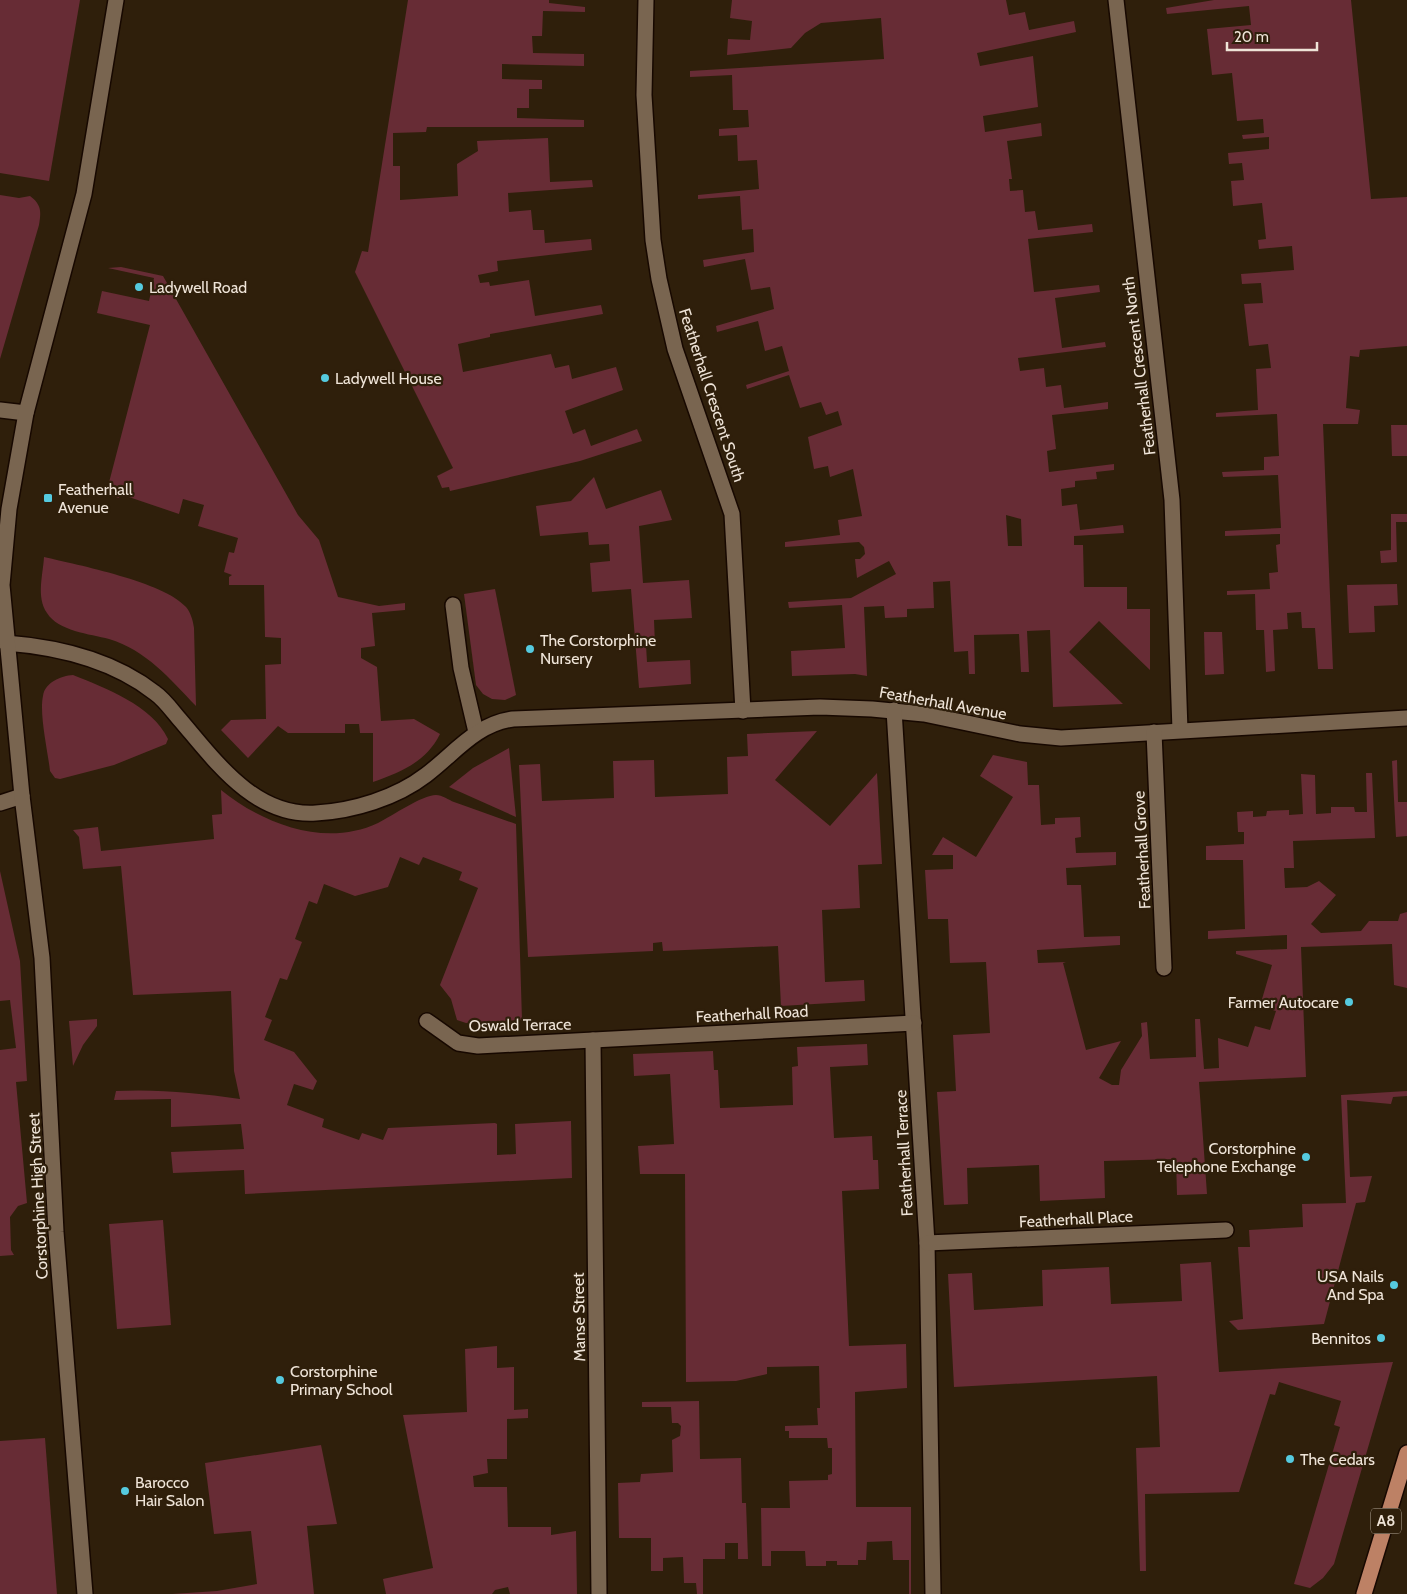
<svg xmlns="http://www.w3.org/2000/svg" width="1407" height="1594" font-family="Cabin,sans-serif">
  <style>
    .green { fill: #672c35; fill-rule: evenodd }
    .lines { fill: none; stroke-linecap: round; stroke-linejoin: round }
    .minor-casing { stroke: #170800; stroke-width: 18 }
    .major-casing { stroke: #170800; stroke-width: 18 }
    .minor { stroke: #796550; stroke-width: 15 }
    .major { stroke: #bd8165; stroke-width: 15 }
    .poi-dot { fill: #55cadf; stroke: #2f1f0b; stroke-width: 2 }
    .labels { text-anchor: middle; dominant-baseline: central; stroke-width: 4.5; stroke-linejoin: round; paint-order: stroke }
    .shield { fill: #2f1f0b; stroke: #b5a99a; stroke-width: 1 }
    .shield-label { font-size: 15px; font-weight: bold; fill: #efe4d8 }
    .poi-label { font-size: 16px; fill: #efe4d8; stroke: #2f1f0b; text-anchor: start }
    .street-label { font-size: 16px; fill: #efe4d8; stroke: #2f1f0b }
  </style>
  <rect width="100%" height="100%" fill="#2f1f0b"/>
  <g class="green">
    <polygon points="0,0 80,0 49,181 0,173"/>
    <polygon points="408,0 549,0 549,3 585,7 585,12 543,11 542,36 532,36 533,53 584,54 584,66 502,64 502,79 542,80 542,89 529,89 529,108 517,108 517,118 584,120 584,127 427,127 426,132 393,133 393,166 400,166 400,200 458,196 457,164 478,151 477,141 548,138 550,182 592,180 593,187 508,193 509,212 531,210 533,230 544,230 545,243 591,239 592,250 497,261 498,271 478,275 480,283 489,282 490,286 529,280 535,316 601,305 603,314 490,334 490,337 458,344 463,372 551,354 555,368 569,365 572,379 616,367 623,390 565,411 573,434 585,429 591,446 637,429 642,441 580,461 450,491 449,487 442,488 437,476 453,468 355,272 362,251 368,252"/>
    <path d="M732,0H1006L1009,15L1025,12L1029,30L1074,21L1076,32L977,53L980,66L1033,56L1038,107L983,116L985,132L1041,123L1042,136L1007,141L1012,179H1009L1010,191L1023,190L1025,212L1035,211L1038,230L1092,224L1093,232L1028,239L1034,292L1099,285L1100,292L1055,298L1062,348L1105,342L1106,347L1018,358L1020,371L1044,368L1046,387L1061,385L1064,408L1108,402V409L1052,415L1056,449L1047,451L1049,472L1114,464V470L1096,472L1097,479L1075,481V487L1061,489L1062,506L1077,504L1080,530L1123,525L1124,533L1074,536V545H1083L1084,587H1127V609H1150V670L1099,621L1069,652L1123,704L1053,707L1050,630L1027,631L1029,672H1021L1019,634L974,635L975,674H969L968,651L954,652L950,581L933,582L934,608L907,609V617L885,618L884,606L864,607L867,676L855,674L792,676L791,651L845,648L842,605L789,608L788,602L851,598L896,574L889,561L857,578L855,559H860L865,554L864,547L859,542L785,547V542L840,535L838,520L862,516L853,469L830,477L828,466L814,469L808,437L842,425L838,411L826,415L821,402L800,408L789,375L747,389L746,385L789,371L782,346L765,351L758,321L717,332L716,326L774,309L770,287L751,290L745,259L704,267L703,260L754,252L753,229L742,230L740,196L698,199V195L759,189L757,160L738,161L737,135L719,136V129L749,127L748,110H733L732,75L690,77V71L884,59L881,18L821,23L805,33L791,48L727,55L728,39L750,40L752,21L730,18ZM1006,515L1021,519L1022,546H1008Z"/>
    <polygon points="1214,0 1351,0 1371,199 1407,197 1407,346 1360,350 1359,357 1350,356 1346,408 1360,410 1358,424 1323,424 1333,669 1318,669 1315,628 1302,628 1301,612 1287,613 1288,629 1273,630 1275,671 1266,672 1264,630 1256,630 1255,594 1227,595 1227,591 1270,589 1269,573 1278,572 1276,545 1280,544 1280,534 1225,536 1225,531 1281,528 1278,475 1223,477 1222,472 1264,470 1264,457 1279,456 1277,414 1216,417 1216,413 1258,410 1256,369 1271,368 1268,344 1249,346 1244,304 1263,303 1261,283 1242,284 1241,274 1294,270 1292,246 1259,249 1258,240 1266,239 1262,203 1233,206 1231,181 1244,180 1242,163 1229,164 1228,153 1269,149 1269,137 1243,139 1242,135 1264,133 1263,119 1237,121 1232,73 1212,75 1207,29 1251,25 1249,6 1167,14 1166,8"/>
    <path d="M0,195L19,198L30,196C42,205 41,212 39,225L0,359Z"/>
    <path d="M121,267L163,276L298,515L319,540L338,597L379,606L405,603V610L372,613L375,646L361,648V658L377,667L381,721L414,719L440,734C426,762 401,772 373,782V733H360L359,724H345V733H288L278,726L248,758L221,730L231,720L266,719L265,665L281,664V638L265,637L264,585H229V577L232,575L224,572L229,552L234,553L238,538L198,526L204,505L183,499L179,514L120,494L119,498L106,494L150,325L97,313L102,291L149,301L154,278L108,268Z"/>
    <polygon points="1391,425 1407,425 1407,456 1392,456"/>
    <polygon points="594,477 606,509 661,490 672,520 639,526 643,583 689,580 692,618 654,620 655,645 646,645 647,662 690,660 691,684 639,688 631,589 592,592 590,563 610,561 609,544 589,545 588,532 540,536 536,506 571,501"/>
    <polygon points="1391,514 1407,514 1407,522 1396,522 1397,562 1381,563 1380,551 1391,550"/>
    <path d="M44,557C78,565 164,582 186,607C191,613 193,621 194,628L196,706C170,679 146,650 109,639C90,634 58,631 47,613C36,597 43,575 44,557Z"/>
    <polygon points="1397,584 1398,605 1374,606 1375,632 1349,633 1347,585"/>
    <polygon points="495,589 516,695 505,700 492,699 483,694 476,685 464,594"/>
    <polygon points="1204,632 1222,632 1224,674 1205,675"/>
    <path d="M73,675C105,688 152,705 168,739L166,744L114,765L60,779L55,778L50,771C48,752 39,714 43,696C45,682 61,676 73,675Z"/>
    <polygon points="817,731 775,780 830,826 877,773 882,864 858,865 860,908 822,910 825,982 864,980 865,1001 781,1006 778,946 663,951 662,942 653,943 653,951 528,957 519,765 540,764 542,801 614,798 613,761 654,760 655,797 728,794 727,757 748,756 747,734"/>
    <polygon points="509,748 516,817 449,787 473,768"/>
    <polygon points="993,755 1027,762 1028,785 1039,785 1041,825 1055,824 1055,818 1080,817 1081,837 1075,838 1076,853 1116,852 1116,865 1066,868 1067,885 1081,885 1084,937 1120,936 1120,945 1037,950 1038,963 1066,962 1063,963 1086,1050 1121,1041 1099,1078 1112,1085 1119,1085 1121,1070 1142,1036 1141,1023 1147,1022 1150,1059 1196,1057 1195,1019 1200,1019 1204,1069 1219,1068 1218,1038 1248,1047 1255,1026 1270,1030 1276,1011 1260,1006 1272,965 1236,954 1236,951 1287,949 1287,935 1208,939 1208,931 1245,929 1243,860 1206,860 1206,846 1244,844 1244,832 1238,832 1237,812 1253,811 1253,817 1266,816 1267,811 1289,810 1289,815 1303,814 1301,774 1315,775 1316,814 1331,813 1331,807 1354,807 1355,812 1367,812 1366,773 1372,773 1375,838 1293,841 1294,868 1284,868 1285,888 1307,887 1319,881 1336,895 1311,924 1321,933 1361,931 1369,921 1398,921 1400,914 1407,912 1407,988 1394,985 1392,944 1301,947 1306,1077 1199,1082 1207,1194 1177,1195 1176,1159 1104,1161 1105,1198 1040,1201 1039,1165 967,1168 968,1204 944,1205 937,1092 956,1091 953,1035 990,1033 986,962 950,963 948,919 928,919 925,870 953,869 953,855 932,855 943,837 976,857 1013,797 980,776"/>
    <polygon points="1397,760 1398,802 1407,802 1407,836 1396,837 1392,761"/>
    <path d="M221,790C263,824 325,848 378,823C392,816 422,795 436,795C442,795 449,800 454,802C475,809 495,817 516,824L522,1020L466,1023L457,1020L451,999L440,985L478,888L459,880L462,872L423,857L419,865L400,857L388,887L355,896L324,884L317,904L309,901L295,939L302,942L287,980L280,978L265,1017L272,1020L264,1040L294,1052L317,1081L313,1090L294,1084L287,1105L324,1119L322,1127L359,1140L362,1133L383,1140L388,1128L495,1123L497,1124V1155L516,1154L515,1124L571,1121L572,1178L245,1194L244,1170L173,1173L171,1152L244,1149L241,1124L171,1127V1099L114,1100L116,1091C159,1089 198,1093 240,1099L234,1071L231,991L133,995L121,866L83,869L79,837L73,830L98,827L101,851L214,839L212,815L222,814Z"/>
    <polygon points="0,871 20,961 27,1081 16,1082 27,1203 18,1206 10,1217 11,1250 14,1255 0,1256 0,1050 16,1048 10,1000 0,1001"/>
    <polygon points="97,1019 97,1026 83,1045 73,1066 69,1021"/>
    <polygon points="867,1044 868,1065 830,1067 834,1138 872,1136 873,1160 878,1160 879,1189 842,1191 849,1346 906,1344 907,1388 855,1392 856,1507 911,1507 911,1594 909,1594 909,1560 893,1560 892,1541 867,1542 866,1560 858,1560 858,1565 837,1565 837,1561 826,1561 826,1566 806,1566 805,1551 771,1551 771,1566 762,1566 761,1508 790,1508 789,1481 828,1480 828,1475 832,1474 832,1448 828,1448 827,1438 789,1438 789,1431 785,1431 785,1426 818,1425 817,1408 820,1408 819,1366 767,1367 767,1374 736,1381 686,1382 685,1174 640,1174 638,1146 674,1144 670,1074 634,1076 633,1054 713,1051 714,1070 718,1070 720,1108 793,1105 792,1067 798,1066 797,1047"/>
    <polygon points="1407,1091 1407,1096 1393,1097 1391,1104 1347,1100 1350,1177 1372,1176 1365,1202 1356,1203 1324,1324 1238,1330 1229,1321 1243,1319 1238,1247 1250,1247 1249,1230 1303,1227 1302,1204 1346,1203 1341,1095"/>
    <polygon points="163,1220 171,1325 117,1329 109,1224"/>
    <polygon points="1211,1262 1219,1372 1393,1362 1334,1564 1323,1578 1310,1588 1294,1584 1340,1427 1334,1425 1341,1401 1279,1382 1275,1395 1270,1394 1239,1492 1145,1494 1146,1571 1140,1571 1136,1448 1160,1447 1157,1376 954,1387 948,1274 972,1273 974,1310 1043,1306 1042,1270 1109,1267 1111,1304 1182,1301 1180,1264"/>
    <polygon points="497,1346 497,1368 514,1367 514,1410 528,1409 528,1418 507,1419 507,1459 487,1459 488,1473 473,1476 474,1487 507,1487 508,1527 551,1527 551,1535 576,1531 577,1594 510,1594 508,1587 495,1590 492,1594 386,1594 383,1579 433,1568 403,1415 467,1412 465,1349"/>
    <polygon points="699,1401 700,1459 741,1458 742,1503 746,1503 748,1559 738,1559 738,1543 725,1543 725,1559 703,1559 703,1594 697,1594 696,1583 684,1583 683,1557 663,1558 663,1571 651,1571 651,1538 619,1538 618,1483 640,1482 641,1474 673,1472 672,1440 680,1436 681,1426 678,1423 672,1423 671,1407 642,1407 642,1402"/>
    <polygon points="45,1438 57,1594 0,1594 0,1441"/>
    <polygon points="321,1445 337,1524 307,1526 314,1594 172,1594 217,1591 257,1584 251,1531 214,1534 205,1463"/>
  </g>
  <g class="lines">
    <g class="minor-casing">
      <g id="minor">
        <polyline points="646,0 644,95 653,240 659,279 675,349 732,514 743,711"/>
        <polyline points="1116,0 1172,500 1180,730"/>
        <polyline points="0,410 26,413"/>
        <polyline points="453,605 461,668 476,732"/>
        <path d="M6,643C58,647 113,660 155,693C165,700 173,712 181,721C216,762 255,817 316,813C353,811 396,798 426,775C455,753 476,724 513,719L820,707L872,709L924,714L1020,734L1061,738L1407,718"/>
        <polyline points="894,710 927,1243 933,1594"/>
        <polyline points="1154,732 1164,968"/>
        <polyline points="0,803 22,796"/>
        <polyline points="427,1021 458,1043 478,1046 914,1023"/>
        <polyline points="593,1040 599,1594"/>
        <polyline points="927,1243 1226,1230"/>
        <polyline points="85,1594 56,1232 42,958 22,796 2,585 9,509 26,413 84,194 116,0"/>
      </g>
    </g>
    <g class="major-casing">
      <polyline id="major" points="1364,1594 1407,1453"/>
    </g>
    <use href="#minor" class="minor"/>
    <use href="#major" class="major"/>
  </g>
  <g class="poi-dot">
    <circle cx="139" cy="287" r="5"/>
    <circle cx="325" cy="378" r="5"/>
    <rect x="43" y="493" width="10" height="10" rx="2.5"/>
    <circle cx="530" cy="649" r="5"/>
    <circle cx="1349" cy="1002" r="5"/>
    <circle cx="1306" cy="1157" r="5"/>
    <circle cx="1394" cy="1285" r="5"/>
    <circle cx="1381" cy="1338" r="5"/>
    <circle cx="280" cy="1380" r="5"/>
    <circle cx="1290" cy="1459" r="5"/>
    <circle cx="125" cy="1491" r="5"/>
  </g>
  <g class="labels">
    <rect class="shield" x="1371" y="1508.5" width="30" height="25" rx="4"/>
    <g class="shield-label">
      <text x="1386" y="1521">A8</text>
    </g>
    <g class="poi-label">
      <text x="149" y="287">Ladywell Road</text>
      <text x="335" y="378">Ladywell House</text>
      <text x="58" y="489">Featherhall<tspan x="58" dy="18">Avenue</tspan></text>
      <text x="540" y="640">The Corstorphine<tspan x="540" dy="18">Nursery</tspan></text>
      <text x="1339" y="1002" text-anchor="end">Farmer Autocare</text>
      <text x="1296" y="1148" text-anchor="end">Corstorphine<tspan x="1296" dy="18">Telephone Exchange</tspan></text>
      <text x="1384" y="1276" text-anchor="end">USA Nails<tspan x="1384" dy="18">And Spa</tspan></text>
      <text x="1371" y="1338" text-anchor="end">Bennitos</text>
      <text x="290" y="1371">Corstorphine<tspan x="290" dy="18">Primary School</tspan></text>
      <text x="1300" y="1459">The Cedars</text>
      <text x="135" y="1482">Barocco<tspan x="135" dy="18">Hair Salon</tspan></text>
    </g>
    <g class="street-label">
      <text transform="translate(1139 366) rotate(-97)">Featherhall Crescent North</text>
      <text transform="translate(712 395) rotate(72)">Featherhall Crescent South</text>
      <text transform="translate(943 703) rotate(10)">Featherhall Avenue</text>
      <text transform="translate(1142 850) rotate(-93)">Featherhall Grove</text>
      <text transform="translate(752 1014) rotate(-3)">Featherhall Road</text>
      <text transform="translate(520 1025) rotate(-1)">Oswald Terrace</text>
      <text transform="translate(904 1153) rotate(-93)">Featherhall Terrace</text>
      <text transform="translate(38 1196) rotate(-93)">Corstorphine High Street</text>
      <text transform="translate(1076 1219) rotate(-3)">Featherhall Place</text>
      <text transform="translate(579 1317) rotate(-91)">Manse Street</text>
    </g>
  </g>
  <path d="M1227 42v8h90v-8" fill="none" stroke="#efe4d8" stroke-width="2.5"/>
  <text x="1234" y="42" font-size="15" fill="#efe4d8" stroke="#2f1f0b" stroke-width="4" paint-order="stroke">20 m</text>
</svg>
